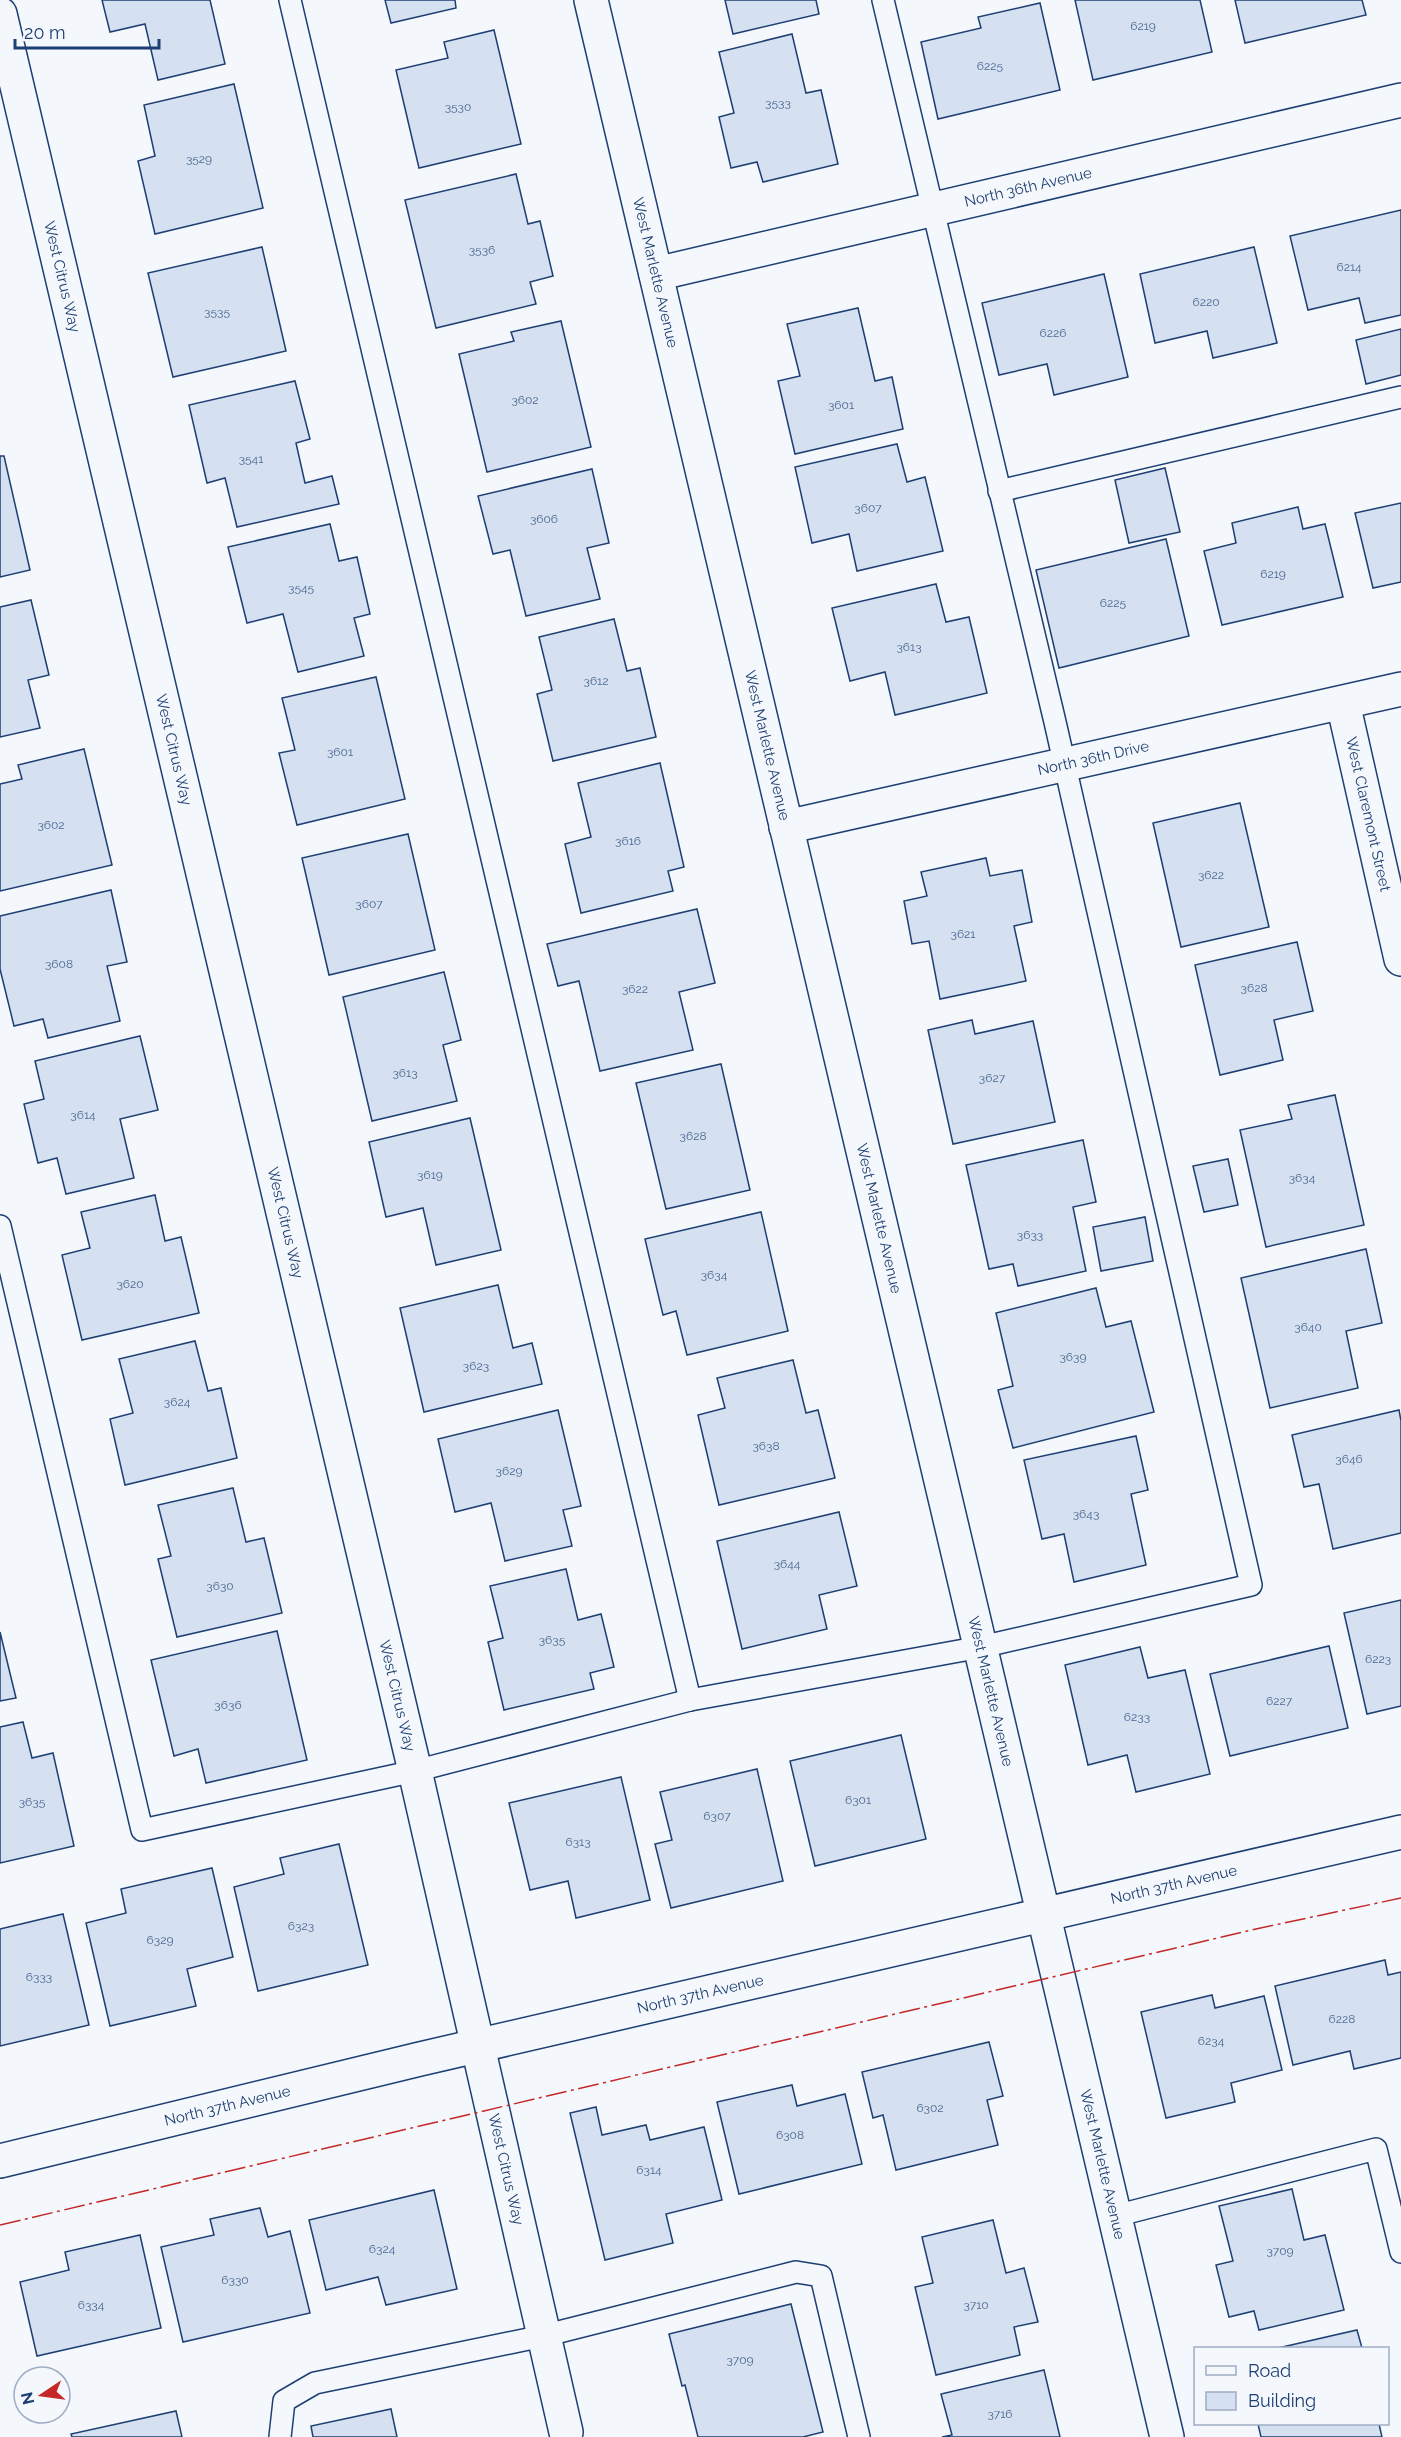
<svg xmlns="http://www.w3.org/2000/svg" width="1401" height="2437" font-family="Raleway,sans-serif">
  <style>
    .building { fill: #d5e0f0; stroke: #1d3f73; stroke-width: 1.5 }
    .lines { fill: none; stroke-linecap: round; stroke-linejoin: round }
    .lane-casing { stroke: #1d3f73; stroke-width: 24 }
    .street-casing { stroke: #1d3f73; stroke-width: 36 }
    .lane { stroke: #f4f7fb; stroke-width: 21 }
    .street { stroke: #f4f7fb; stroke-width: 33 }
    .power { stroke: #c62828; stroke-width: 1.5; stroke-dasharray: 21 4.5 3 4.5; stroke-linecap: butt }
    .labels { text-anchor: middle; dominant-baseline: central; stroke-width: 4.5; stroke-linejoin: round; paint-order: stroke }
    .number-label { font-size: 12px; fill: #4b6792 }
    .street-label { font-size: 15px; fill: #1d3f73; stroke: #f4f7fb }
  </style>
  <rect width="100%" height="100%" fill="#f4f7fb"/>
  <g class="building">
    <polygon points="102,0 210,0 225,64 158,80 145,24 110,32"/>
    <polygon points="385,0 455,0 456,8 391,23"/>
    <polygon points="725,0 816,0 819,14 733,34"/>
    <polygon points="1075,0 1200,0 1212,52 1093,80"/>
    <polygon points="1235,0 1362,0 1366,15 1245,43"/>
    <polygon points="1040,3 1060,90 938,119 921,42 981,28 978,17"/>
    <polygon points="494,30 521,144 419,168 396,70 448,58 444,42"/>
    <polygon points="792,34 806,93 821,90 838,164 763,182 757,162 731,168 719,117 734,113 719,52"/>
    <polygon points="234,84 263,208 155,234 138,161 155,156 144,105"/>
    <polygon points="516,174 528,224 540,221 553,276 530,282 536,304 436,328 405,200"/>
    <polygon points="1401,210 1401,315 1365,323 1359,298 1308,310 1290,236"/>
    <polygon points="262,247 286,351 173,377 148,273"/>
    <polygon points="1254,247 1277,343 1213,358 1207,331 1155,343 1140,274"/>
    <polygon points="1104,274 1128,377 1054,395 1047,364 999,375 982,303"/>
    <polygon points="858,308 875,381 892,377 903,429 795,454 778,381 800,376 787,324"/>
    <polygon points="561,321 591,447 487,472 459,354 514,341 511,332"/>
    <polygon points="1401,329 1401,375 1366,384 1356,340"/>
    <polygon points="295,381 310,439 296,443 305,483 332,476 339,504 237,527 225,478 207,483 189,405"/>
    <polygon points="897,444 907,482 925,477 943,551 857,571 849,534 812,543 795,467"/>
    <polygon points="0,456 4,456 30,570 0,577"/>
    <polygon points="1165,468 1180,532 1129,543 1115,480"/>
    <polygon points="592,469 609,543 587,548 600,599 526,616 510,550 493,554 478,496"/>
    <polygon points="1401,503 1401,582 1373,588 1355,513"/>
    <polygon points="1298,507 1303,529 1325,524 1343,597 1222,625 1204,551 1236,543 1232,523"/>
    <polygon points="330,524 339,561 357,557 370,614 354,618 364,656 298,672 283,614 247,623 228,547"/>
    <polygon points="1166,539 1189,636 1059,668 1036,570"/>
    <polygon points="936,584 946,622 969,617 987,693 895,715 885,672 850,681 832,608"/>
    <polygon points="31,600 49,675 28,680 40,728 0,737 0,607"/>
    <polygon points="614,619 627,671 640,668 656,737 553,761 537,694 552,690 539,637"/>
    <polygon points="376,677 405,799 297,825 279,753 295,750 282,698"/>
    <polygon points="84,749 112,865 0,891 0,784 22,779 18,765"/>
    <polygon points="660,763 684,867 668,871 673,891 581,913 565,844 591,837 578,783"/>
    <polygon points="1240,803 1269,927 1181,947 1153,823"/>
    <polygon points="408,834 435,950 329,975 302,858"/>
    <polygon points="986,858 990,876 1022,870 1032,922 1014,926 1026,981 940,999 929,941 912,944 904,901 927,896 921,872"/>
    <polygon points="111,890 127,962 107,966 120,1021 48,1038 43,1019 14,1026 0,969 0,916"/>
    <polygon points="697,909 715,983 679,992 693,1050 600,1071 579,981 558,986 547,944"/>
    <polygon points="1297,942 1313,1011 1274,1020 1283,1060 1220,1075 1195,965"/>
    <polygon points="444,972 461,1040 443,1045 457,1101 372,1121 343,997"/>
    <polygon points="972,1020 975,1034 1033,1021 1055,1122 953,1144 928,1030"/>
    <polygon points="140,1036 158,1110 120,1119 134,1178 66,1194 57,1158 38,1163 24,1104 44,1099 35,1061"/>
    <polygon points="721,1064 750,1190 666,1209 636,1083"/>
    <polygon points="1335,1095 1364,1225 1266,1247 1240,1130 1292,1119 1288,1105"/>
    <polygon points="470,1118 501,1250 436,1265 423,1208 386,1217 369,1142"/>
    <polygon points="1083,1140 1096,1202 1073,1207 1086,1271 1018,1286 1013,1264 989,1269 966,1165"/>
    <polygon points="1228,1159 1238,1205 1204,1212 1193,1166"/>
    <polygon points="155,1195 165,1241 181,1237 199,1313 82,1340 62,1255 90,1248 81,1212"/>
    <polygon points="761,1212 788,1331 687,1355 676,1311 663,1315 645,1239"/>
    <polygon points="1145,1217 1153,1261 1101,1271 1093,1227"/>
    <polygon points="1366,1249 1382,1323 1346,1331 1358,1388 1270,1408 1241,1278"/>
    <polygon points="498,1285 513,1348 532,1343 542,1384 424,1412 400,1308"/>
    <polygon points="1096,1288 1106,1327 1131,1321 1154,1412 1013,1448 998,1390 1013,1386 996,1313"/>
    <polygon points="195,1341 208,1391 221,1388 237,1458 125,1485 110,1419 133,1413 119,1359"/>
    <polygon points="793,1360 806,1413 818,1410 835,1478 719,1505 698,1415 725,1408 717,1378"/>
    <polygon points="558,1410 581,1506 563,1510 572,1546 505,1561 491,1503 455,1512 438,1439"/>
    <polygon points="1399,1410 1401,1421 1401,1533 1333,1549 1319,1484 1304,1487 1292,1435"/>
    <polygon points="1136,1436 1148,1490 1131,1494 1146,1565 1074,1582 1064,1534 1042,1539 1024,1460"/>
    <polygon points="233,1488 246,1542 264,1538 282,1613 177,1637 158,1559 171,1556 158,1505"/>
    <polygon points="839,1512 857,1586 819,1595 827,1629 742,1649 717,1541"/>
    <polygon points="566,1569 578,1620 601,1614 614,1667 590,1673 594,1689 504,1710 488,1642 503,1638 490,1586"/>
    <polygon points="1401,1600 1401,1706 1367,1714 1344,1613"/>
    <polygon points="277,1631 307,1760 206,1783 198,1749 174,1756 151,1660"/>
    <polygon points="0,1632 16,1698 0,1701"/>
    <polygon points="1329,1646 1348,1728 1230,1756 1210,1674"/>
    <polygon points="1140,1647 1148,1678 1185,1670 1210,1774 1136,1792 1127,1755 1088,1765 1065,1665"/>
    <polygon points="23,1722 32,1758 53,1753 74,1846 0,1863 0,1727"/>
    <polygon points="901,1735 926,1839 815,1866 790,1761"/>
    <polygon points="757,1769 783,1881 671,1908 655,1844 672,1840 660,1792"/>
    <polygon points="621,1777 650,1900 576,1918 568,1881 530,1890 509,1803"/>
    <polygon points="339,1844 368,1965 258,1991 234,1887 284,1874 280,1858"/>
    <polygon points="212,1868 233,1957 187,1969 196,2006 110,2026 86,1923 126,1913 121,1889"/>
    <polygon points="63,1914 89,2025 0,2046 0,1929"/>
    <polygon points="1385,1960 1388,1975 1401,1972 1401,2058 1354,2069 1350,2051 1293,2065 1275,1986"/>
    <polygon points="1212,1995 1215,2008 1264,1996 1282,2070 1231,2083 1235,2102 1166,2118 1141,2012"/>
    <polygon points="989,2042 1003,2096 987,2100 998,2145 896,2170 883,2115 873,2118 862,2072"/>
    <polygon points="792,2085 797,2106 845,2094 862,2164 739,2194 717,2102"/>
    <polygon points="596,2107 602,2135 646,2125 650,2140 704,2127 722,2200 666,2214 673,2243 605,2260 570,2113"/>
    <polygon points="1292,2189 1304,2240 1325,2235 1344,2310 1259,2330 1254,2311 1229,2317 1216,2265 1233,2261 1219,2206"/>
    <polygon points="434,2190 457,2289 386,2305 378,2277 326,2290 309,2220"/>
    <polygon points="260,2208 268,2237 290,2231 310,2313 183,2342 161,2247 214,2235 210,2219"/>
    <polygon points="993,2220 1006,2273 1024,2268 1038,2322 1014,2327 1020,2355 936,2375 915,2287 933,2283 922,2237"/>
    <polygon points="140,2235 161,2328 37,2356 20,2282 69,2270 65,2252"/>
    <polygon points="791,2304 823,2432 803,2437 698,2437 685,2385 682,2386 669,2334"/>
    <polygon points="1357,2330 1362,2348 1278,2348"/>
    <polygon points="1044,2370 1060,2437 942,2437 952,2435 941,2394"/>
    <polygon points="391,2409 397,2437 313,2437 311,2426"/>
    <polygon points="176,2411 182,2437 72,2437 71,2434"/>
    <polygon points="1258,2424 1379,2424 1382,2437 1261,2437"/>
  </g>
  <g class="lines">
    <g class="lane-casing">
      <g id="lane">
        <polyline points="290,0 690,1700"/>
        <polyline points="999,491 1401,397"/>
        <polyline points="0,1226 142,1830 415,1771 690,1700 981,1647 1251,1585 1055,722 883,0"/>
        <polyline points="1115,2216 1376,2149 1401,2252"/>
        <polyline points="280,2437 284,2401 315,2383 543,2336 796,2272 821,2276 859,2437"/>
      </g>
    </g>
    <g class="street-casing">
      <g id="street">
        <path id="s1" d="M591,0L1167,2437"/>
        <path id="s2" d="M0,14L415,1771L566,2432"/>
        <path id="s3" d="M656,274L1401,100"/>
        <path id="s4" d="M1343,703L1401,959"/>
        <path id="s5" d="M786,827L1401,689"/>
        <path id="s6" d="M0,2161L420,2059L1401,1832"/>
      </g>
    </g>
    <use href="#lane" class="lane"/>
    <use href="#street" class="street"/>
    <polyline class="power" points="0,2225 1256,1929 1401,1898"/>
  </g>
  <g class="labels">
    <g class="number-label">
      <text x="1143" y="26">6219</text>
      <text x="990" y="66">6225</text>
      <text x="778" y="103">3533</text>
      <text x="458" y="107">3530</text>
      <text x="199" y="159">3529</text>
      <text x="482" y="250">3536</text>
      <text x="1349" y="267">6214</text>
      <text x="1206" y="302">6220</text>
      <text x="217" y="312">3535</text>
      <text x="1053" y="333">6226</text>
      <text x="525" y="400">3602</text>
      <text x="841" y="405">3601</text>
      <text x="251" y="459">3541</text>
      <text x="868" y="508">3607</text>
      <text x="544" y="519">3606</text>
      <text x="1273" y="574">6219</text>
      <text x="301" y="588">3545</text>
      <text x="1113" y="603">6225</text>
      <text x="909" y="647">3613</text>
      <text x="596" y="681">3612</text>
      <text x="340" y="752">3601</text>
      <text x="51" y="825">3602</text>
      <text x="628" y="841">3616</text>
      <text x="1211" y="875">3622</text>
      <text x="369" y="904">3607</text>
      <text x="963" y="934">3621</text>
      <text x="59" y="964">3608</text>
      <text x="1254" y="988">3628</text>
      <text x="635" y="989">3622</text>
      <text x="405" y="1073">3613</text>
      <text x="992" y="1078">3627</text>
      <text x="83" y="1115">3614</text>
      <text x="693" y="1136">3628</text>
      <text x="430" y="1175">3619</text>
      <text x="1302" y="1178">3634</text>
      <text x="1030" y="1235">3633</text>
      <text x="714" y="1275">3634</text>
      <text x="130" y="1284">3620</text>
      <text x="1308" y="1327">3640</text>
      <text x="1073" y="1357">3639</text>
      <text x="476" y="1366">3623</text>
      <text x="177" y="1402">3624</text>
      <text x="766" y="1446">3638</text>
      <text x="1349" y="1459">3646</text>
      <text x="509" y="1471">3629</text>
      <text x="1086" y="1514">3643</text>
      <text x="787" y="1564">3644</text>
      <text x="220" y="1586">3630</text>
      <text x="552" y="1640">3635</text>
      <text x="1378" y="1659">6223</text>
      <text x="1279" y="1701">6227</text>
      <text x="228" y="1705">3636</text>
      <text x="1137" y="1717">6233</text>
      <text x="858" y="1800">6301</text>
      <text x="32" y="1802">3635</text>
      <text x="717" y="1816">6307</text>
      <text x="578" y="1842">6313</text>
      <text x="301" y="1926">6323</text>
      <text x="160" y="1940">6329</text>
      <text x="39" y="1977">6333</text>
      <text x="1342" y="2019">6228</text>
      <text x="1211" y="2041">6234</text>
      <text x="930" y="2108">6302</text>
      <text x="790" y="2135">6308</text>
      <text x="649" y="2170">6314</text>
      <text x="382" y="2249">6324</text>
      <text x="1280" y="2251">3709</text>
      <text x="235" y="2280">6330</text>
      <text x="91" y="2305">6334</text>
      <text x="976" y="2305">3710</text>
      <text x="740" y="2360">3709</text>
      <text x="1000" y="2414">3716</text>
    </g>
    <g class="street-label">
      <text stroke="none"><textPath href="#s3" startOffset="382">North 36th Avenue</textPath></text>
      <text stroke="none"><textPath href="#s1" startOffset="280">West Marlette Avenue</textPath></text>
      <text stroke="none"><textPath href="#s2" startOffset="270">West Citrus Way</textPath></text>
      <text stroke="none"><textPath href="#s1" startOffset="766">West Marlette Avenue</textPath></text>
      <text stroke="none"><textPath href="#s2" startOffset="756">West Citrus Way</textPath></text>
      <text stroke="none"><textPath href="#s5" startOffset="315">North 36th Drive</textPath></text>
      <text stroke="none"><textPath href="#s4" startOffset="114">West Claremont Street</textPath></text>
      <text stroke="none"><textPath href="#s1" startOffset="1252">West Marlette Avenue</textPath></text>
      <text stroke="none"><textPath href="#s2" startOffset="1242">West Citrus Way</textPath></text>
      <text stroke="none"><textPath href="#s1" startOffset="1738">West Marlette Avenue</textPath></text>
      <text stroke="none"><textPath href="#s2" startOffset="1728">West Citrus Way</textPath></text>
      <text stroke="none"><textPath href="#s6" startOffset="1206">North 37th Avenue</textPath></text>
      <text stroke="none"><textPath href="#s6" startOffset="720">North 37th Avenue</textPath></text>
      <text stroke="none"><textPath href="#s6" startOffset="234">North 37th Avenue</textPath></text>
      <text stroke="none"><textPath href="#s1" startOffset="2224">West Marlette Avenue</textPath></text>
      <text stroke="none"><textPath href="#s2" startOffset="2214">West Citrus Way</textPath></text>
    </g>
  </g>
  <rect x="1194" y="2347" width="195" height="78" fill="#f4f7fb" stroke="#9eadc5" stroke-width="1.5"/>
  <rect x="1206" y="2366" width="30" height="9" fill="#f4f7fb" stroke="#9eadc5" stroke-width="1.5"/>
  <text x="1248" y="2377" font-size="18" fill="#1d3f73">Road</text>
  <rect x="1206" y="2392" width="30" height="18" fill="#d5e0f0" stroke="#9eadc5" stroke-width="1.5"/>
  <text x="1248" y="2407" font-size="18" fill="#1d3f73">Building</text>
  <g transform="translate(42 2395) rotate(257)"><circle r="28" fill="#f4f7fb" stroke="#9eadc5" stroke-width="1.5"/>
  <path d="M0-4.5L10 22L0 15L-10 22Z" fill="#c62828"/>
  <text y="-9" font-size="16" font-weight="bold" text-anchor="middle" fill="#1d3f73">N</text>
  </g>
  <path d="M15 39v9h144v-9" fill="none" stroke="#1d3f73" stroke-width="3"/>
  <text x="24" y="39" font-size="18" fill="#1d3f73" stroke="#f4f7fb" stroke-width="4.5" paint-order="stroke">20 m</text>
</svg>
